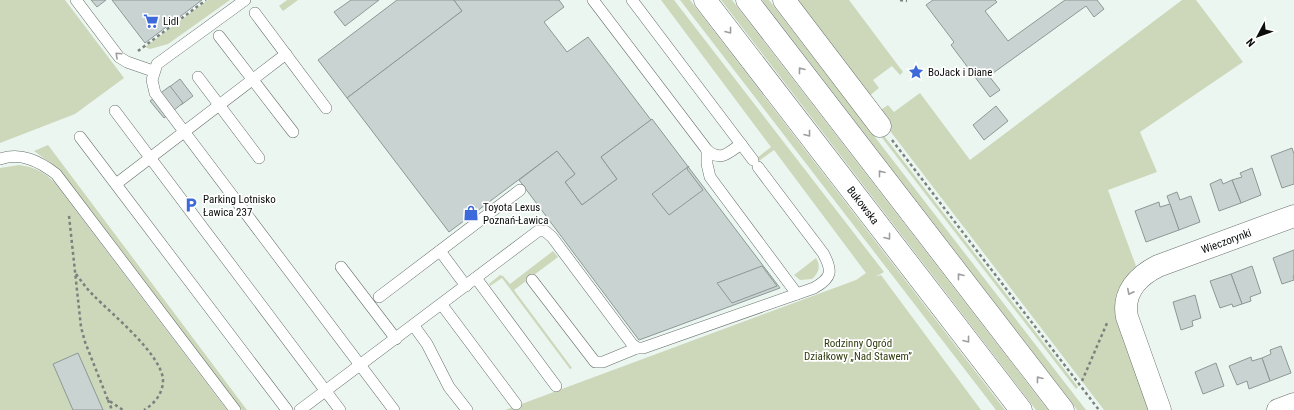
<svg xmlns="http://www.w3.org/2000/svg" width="1294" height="410" font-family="'Roboto Condensed',sans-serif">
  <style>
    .green { fill: #cdd7ba }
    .building { fill: #c9d4d2; stroke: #8d9896 }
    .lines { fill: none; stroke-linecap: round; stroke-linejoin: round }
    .service-casing { stroke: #666f6a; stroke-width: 12 }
    .minor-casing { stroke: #666f6a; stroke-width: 23 }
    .secondary-casing { stroke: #666f6a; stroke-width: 23 }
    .path { stroke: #7b817e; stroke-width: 2.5; stroke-dasharray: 3 3; stroke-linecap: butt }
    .service { stroke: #fff; stroke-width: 11 }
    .minor { stroke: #fff; stroke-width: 22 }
    .secondary { stroke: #fff; stroke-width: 22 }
    .oneway { stroke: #9d9e9d }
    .labels { text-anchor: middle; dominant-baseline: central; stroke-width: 3.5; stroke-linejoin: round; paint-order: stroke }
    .poi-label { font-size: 11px; fill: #0a0d0b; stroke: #fff; text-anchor: start }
    .street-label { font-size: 11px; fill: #0a0d0b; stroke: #fff }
    .park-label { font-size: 11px; fill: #313d0f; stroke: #fff }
  </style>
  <rect width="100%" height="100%" fill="#ecf6f1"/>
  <g class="green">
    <polygon points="0,0 65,0 124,78 75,114 0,143"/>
    <polygon points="208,0 230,0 168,44 150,49 145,47"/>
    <polygon points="287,0 298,0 283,11 279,6"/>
    <polygon points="661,0 674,0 884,272 875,277 881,275 981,410 505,410 856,280 866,273 774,150 755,164 753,161 771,147"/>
    <polygon points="680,0 690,0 1005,410 996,410"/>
    <polygon points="721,0 732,0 1048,410 1036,410"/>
    <polygon points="762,0 769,0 1086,410 1077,410"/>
    <polygon points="794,0 849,0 903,72 900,75 892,66 873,80 879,88 868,97"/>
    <path d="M1182,0H1196L1243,62L1140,132L1157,172L1108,190L1136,266C1123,278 1117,290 1116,307L1150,410H1104L884,123L879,111L888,105L894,112L920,93L970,160Z"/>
    <polygon points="878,128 1078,387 1076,389 876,130"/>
    <polygon points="48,145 247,410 242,410 64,177 56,167 34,151"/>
    <path d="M19,165C35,167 44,172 55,183L227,410H0V168Z"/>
    <polygon points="553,251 558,257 514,290 572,368 570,369 502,278 490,286 489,284 500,275 503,276 510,284"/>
    <path d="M816,258C821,266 819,273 812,279L800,280L794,275Z"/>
  </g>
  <g class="building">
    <polygon points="91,0 106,0 97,7"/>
    <polygon points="112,0 202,0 145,43"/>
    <polygon points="351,0 379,0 345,26 334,12"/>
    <polygon points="397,0 454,0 462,11 347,98 318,60"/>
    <polygon points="454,0 559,0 564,7 544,22 567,52 588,37 651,120 601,157 617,179 582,205 565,182 575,174 557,151 449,232 347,98 462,11"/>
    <polygon points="933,0 995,0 997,2 985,11 1008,41 1065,0 1097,0 1104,9 1094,17 1086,6 989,76 1000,90 990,97 951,45 954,42 926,5"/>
    <polygon points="180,79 193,96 181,105 168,88"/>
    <polygon points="170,86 183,103 164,118 150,101"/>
    <polygon points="996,106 1008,121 984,140 973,125"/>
    <polygon points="652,119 780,288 639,340 519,180 557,151 575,174 565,182 582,205 617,179 601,157"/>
    <polygon points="1292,148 1294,154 1294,184 1282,188 1271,156"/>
    <polygon points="689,166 687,169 703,190 669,215 652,194"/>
    <polygon points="1252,168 1261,195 1241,203 1232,180 1242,177 1240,173"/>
    <polygon points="1221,179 1223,184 1232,180 1241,203 1219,211 1210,184"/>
    <polygon points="1177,192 1180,200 1191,196 1200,222 1179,230 1167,196"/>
    <polygon points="1159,202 1160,207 1170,204 1179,230 1146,242 1135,211"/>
    <polygon points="1294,250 1294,275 1293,276 1294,280 1282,284 1273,258"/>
    <polygon points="762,266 777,286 732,303 717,283"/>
    <polygon points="1252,266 1261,293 1250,297 1251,301 1242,304 1231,274"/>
    <polygon points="1231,274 1242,304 1233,307 1232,304 1220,308 1210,281"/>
    <polygon points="1195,295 1201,318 1192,321 1193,326 1181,330 1173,302"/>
    <polygon points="1281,346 1291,373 1270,381 1262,358 1271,354 1270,350"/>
    <polygon points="78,353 103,410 73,410 53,364"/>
    <polygon points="1251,357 1252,361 1262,358 1270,381 1249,389 1247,381 1237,385 1229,366"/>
    <polygon points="1216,363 1224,386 1203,394 1195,372"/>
  </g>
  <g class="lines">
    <g class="service-casing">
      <g id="service">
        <polyline points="76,0 119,57 127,62 153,71"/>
        <polyline points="245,0 157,64 152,80 155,93 394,410"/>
        <path d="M593,0L707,150C721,162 728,153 741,144"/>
        <polyline points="632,0 753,160"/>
        <polyline points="255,13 326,108"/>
        <polyline points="219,36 293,132"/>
        <polyline points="198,77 259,158"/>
        <polyline points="115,111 340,410"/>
        <polyline points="80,137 287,410"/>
        <polyline points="707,150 707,164 710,177 797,294"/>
        <path d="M0,159C21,152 39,161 56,174L235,410"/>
        <polyline points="116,184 286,54"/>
        <polyline points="440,251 466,286"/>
        <polyline points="341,267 396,339"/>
        <polyline points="476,278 556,386"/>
        <polyline points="532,280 595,362 603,362 637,348"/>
        <polyline points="379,297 520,190"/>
        <polyline points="442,305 516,404"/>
        <polyline points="414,326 427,344 449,387 467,410"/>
        <path d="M300,410L538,231H545L552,237L632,344L637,348H643L814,288C832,278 833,271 823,253L758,167"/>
      </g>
    </g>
    <g class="minor-casing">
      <g id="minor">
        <polyline points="784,0 880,126"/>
        <path id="s1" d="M1160,410L1127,317C1122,293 1138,276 1158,266L1294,216"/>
        <polyline points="1278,410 1294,404"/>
      </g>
    </g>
    <g class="secondary-casing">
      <g id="secondary">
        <path id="s2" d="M705,0L1021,410"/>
        <polyline points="747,0 1063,410"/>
      </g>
    </g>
    <g class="path">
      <polyline points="900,0 907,1"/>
      <polyline points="138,51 206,0"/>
      <polyline points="892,140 1099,410"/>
      <polyline points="69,216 81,327 85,342 108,400 123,410"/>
      <path d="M76,274C82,282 87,289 94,296C112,314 162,355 163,380C163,394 154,404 144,410"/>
      <polyline points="1082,381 1107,323"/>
      <polyline points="108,400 112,410"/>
    </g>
    <use href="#service" class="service"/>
    <use href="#minor" class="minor"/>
    <use href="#secondary" class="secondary"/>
  </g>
  <defs><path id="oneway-chevron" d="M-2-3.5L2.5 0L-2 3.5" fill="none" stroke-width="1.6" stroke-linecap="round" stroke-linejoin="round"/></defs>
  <g class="oneway">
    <use href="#oneway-chevron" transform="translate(729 31) rotate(52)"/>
    <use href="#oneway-chevron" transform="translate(118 55) rotate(-137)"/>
    <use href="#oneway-chevron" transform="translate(801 70) rotate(-128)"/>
    <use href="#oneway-chevron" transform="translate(808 134) rotate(52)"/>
    <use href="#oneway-chevron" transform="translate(881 173) rotate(-128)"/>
    <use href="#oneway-chevron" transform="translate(888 237) rotate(52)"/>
    <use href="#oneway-chevron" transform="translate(960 276) rotate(-128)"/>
    <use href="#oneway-chevron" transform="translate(1130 292) rotate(117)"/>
    <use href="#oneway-chevron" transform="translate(967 340) rotate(52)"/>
    <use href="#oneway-chevron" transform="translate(1039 379) rotate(-128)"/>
  </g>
  <defs>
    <g id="supermarket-bare" transform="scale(1.2)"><path d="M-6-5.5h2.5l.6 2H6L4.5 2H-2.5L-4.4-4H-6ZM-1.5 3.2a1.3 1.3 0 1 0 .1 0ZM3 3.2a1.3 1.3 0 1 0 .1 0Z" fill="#3e69da" stroke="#fff" stroke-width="2.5" paint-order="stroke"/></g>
    <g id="sight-bare" transform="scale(1.2)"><path d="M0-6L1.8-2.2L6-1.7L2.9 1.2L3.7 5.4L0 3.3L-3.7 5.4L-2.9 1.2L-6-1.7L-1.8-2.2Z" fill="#3e69da" stroke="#fff" stroke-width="2.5" paint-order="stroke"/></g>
    <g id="parking-bare" transform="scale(1.2)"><path d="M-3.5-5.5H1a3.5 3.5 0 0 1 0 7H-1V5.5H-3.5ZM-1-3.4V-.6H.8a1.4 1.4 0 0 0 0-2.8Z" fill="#3e69da" stroke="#fff" stroke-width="2.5" paint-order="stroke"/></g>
    <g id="shop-bare" transform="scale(1.2)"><path d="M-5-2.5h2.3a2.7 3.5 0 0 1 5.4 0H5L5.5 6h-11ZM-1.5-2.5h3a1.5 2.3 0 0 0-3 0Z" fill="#3e69da" stroke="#fff" stroke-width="2.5" paint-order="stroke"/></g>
  </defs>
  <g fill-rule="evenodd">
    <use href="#supermarket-bare" x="151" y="21"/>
    <use href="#sight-bare" x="916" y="72"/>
    <use href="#parking-bare" x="191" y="205"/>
    <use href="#shop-bare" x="471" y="213"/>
  </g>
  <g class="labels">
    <g class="poi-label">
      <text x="163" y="21">Lidl</text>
      <text x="928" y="72">BoJack i Diane</text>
      <text x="203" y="199">Parking Lotnisko<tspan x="203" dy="13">Ławica 237</tspan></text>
      <text x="483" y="207">Toyota Lexus<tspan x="483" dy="13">Poznań-Ławica</tspan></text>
    </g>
    <g class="street-label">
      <text stroke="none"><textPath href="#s2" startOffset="259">Bukowska</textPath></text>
      <text stroke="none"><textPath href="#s1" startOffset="236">Wieczorynki</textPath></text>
    </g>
    <g class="park-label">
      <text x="858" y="343">Rodzinny Ogród<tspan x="858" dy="13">Działkowy „Nad Stawem”</tspan></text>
    </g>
  </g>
  <g transform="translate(1258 36) rotate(229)" stroke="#ffffff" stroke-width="3" paint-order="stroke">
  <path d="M0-3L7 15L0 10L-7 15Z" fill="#0a0d0b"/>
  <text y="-6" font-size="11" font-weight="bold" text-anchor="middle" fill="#0a0d0b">N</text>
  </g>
</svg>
